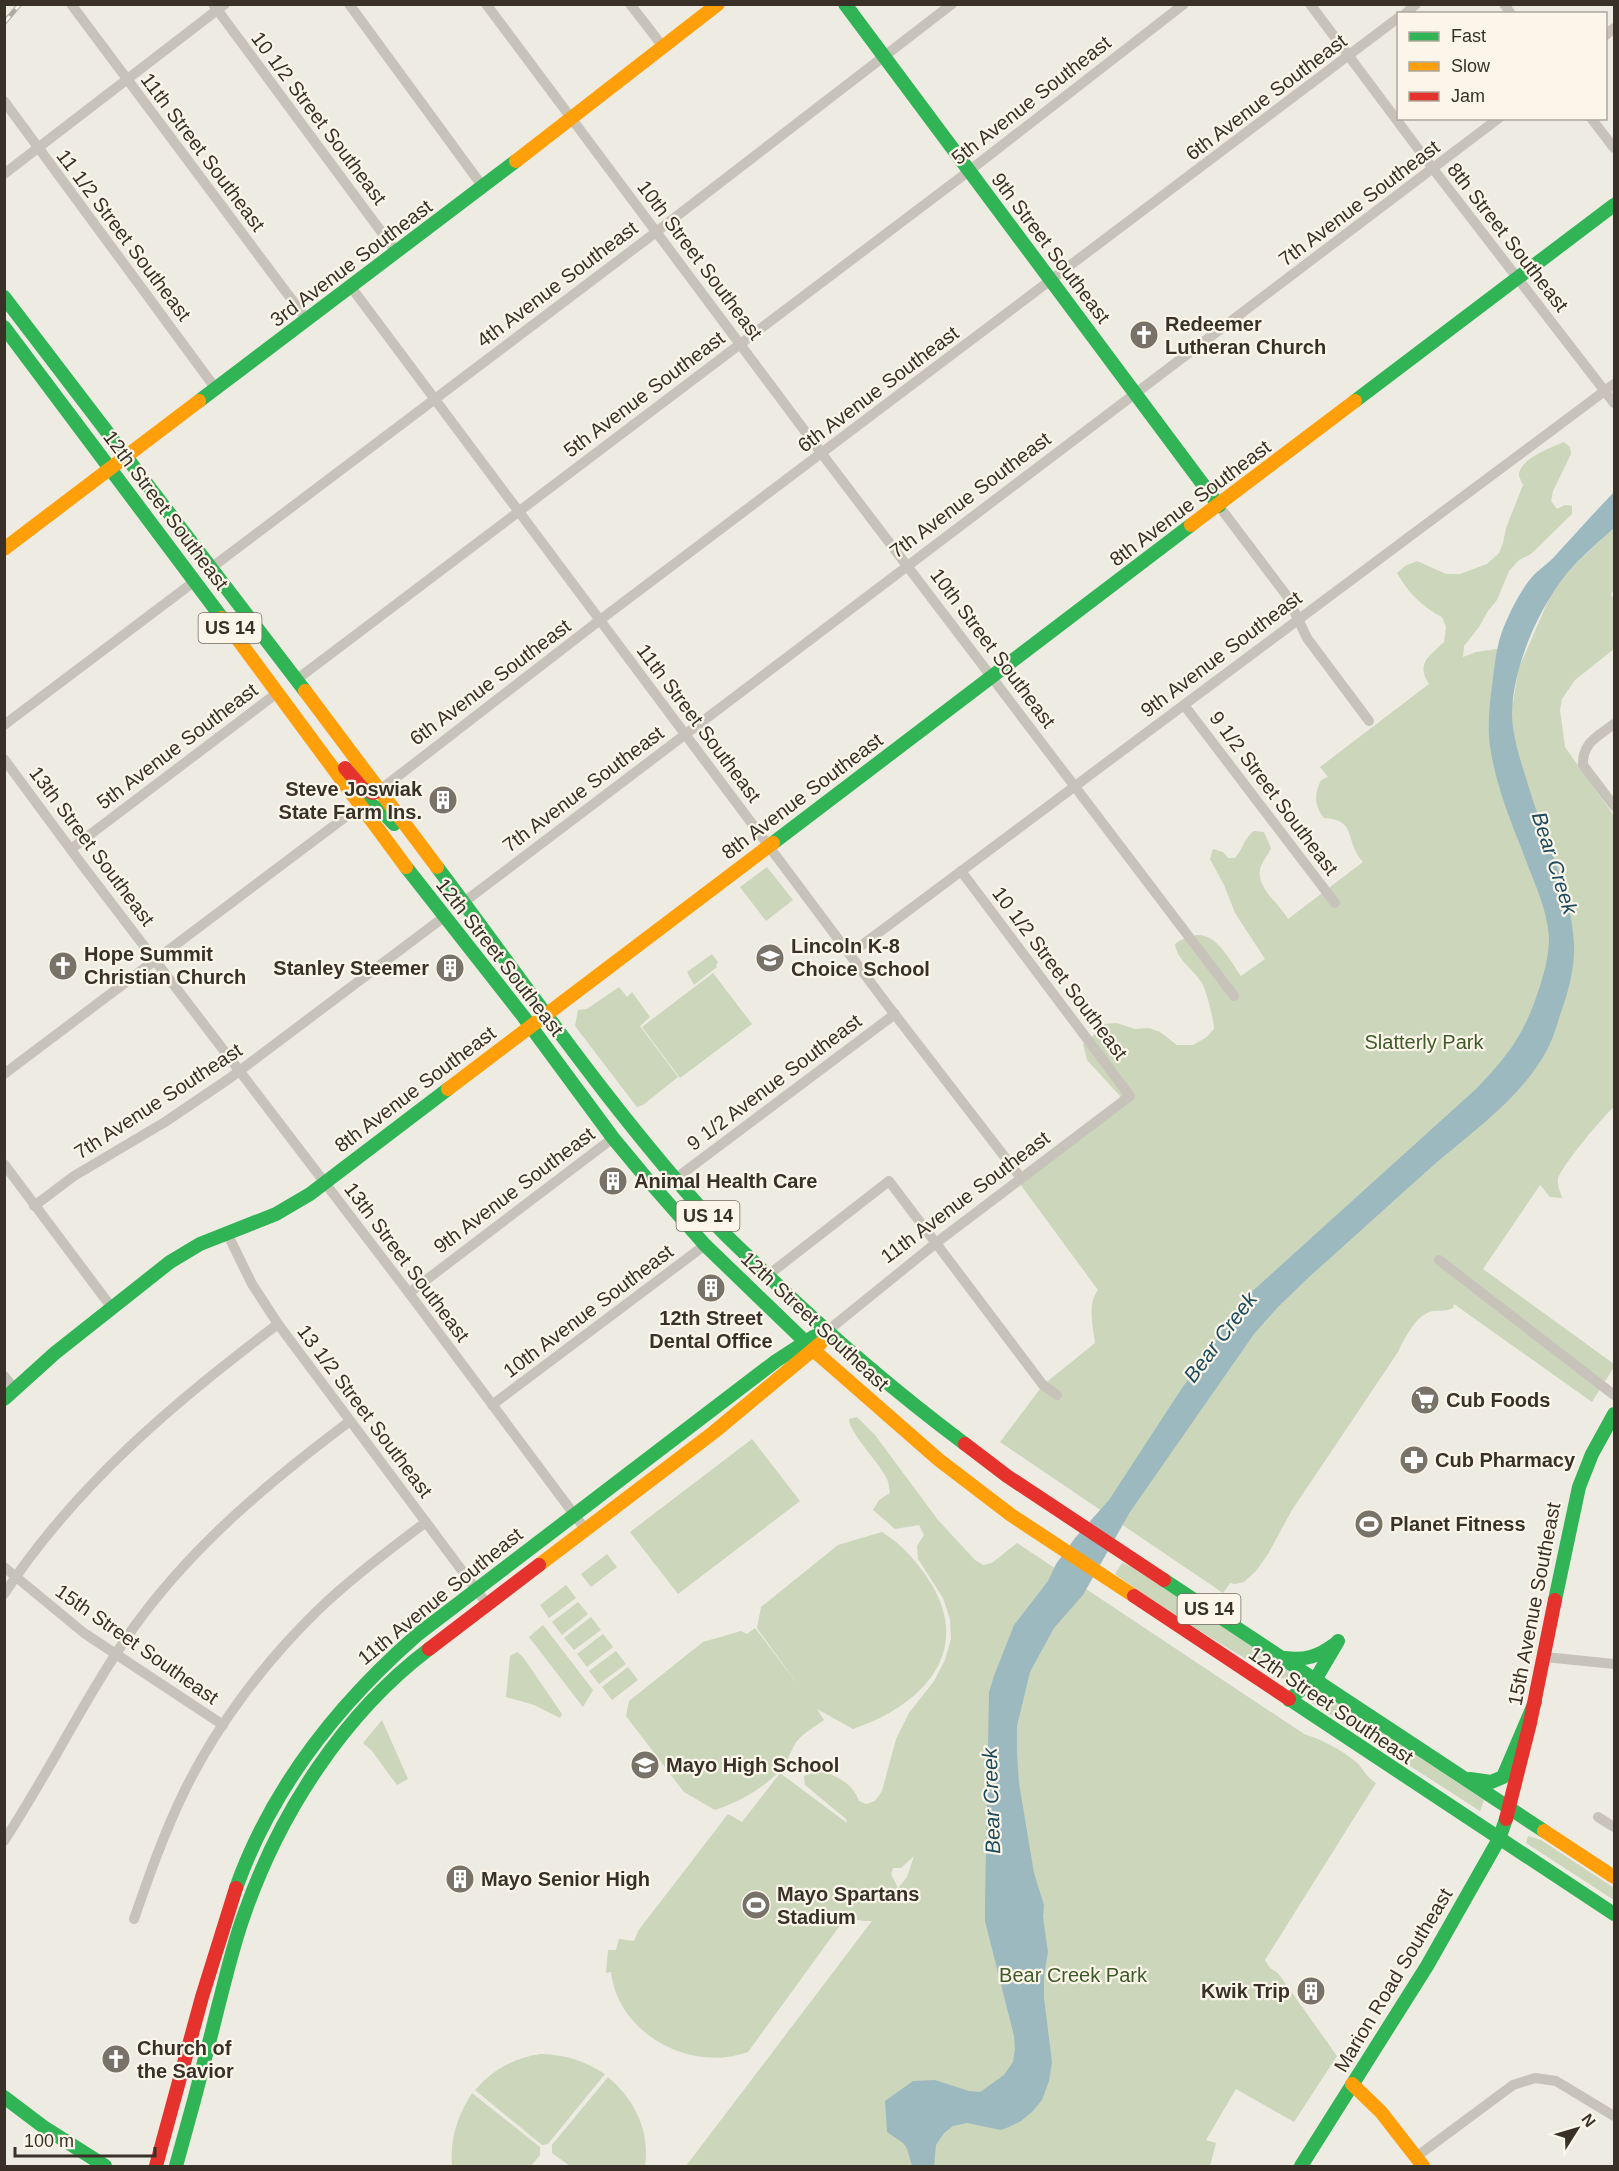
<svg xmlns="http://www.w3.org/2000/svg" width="1619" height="2171" font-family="Helvetica,sans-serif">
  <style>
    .green { fill: #cbd6bb; fill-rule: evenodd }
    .water { fill: #9db9c0 }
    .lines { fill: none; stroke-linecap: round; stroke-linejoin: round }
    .street { stroke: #c8c3ba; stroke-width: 10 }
    .fast { stroke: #30b455; stroke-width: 14 }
    .slow { stroke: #ff9f0a; stroke-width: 14 }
    .jam { stroke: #e5322d; stroke-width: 14 }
    .rail-casing { stroke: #afaba5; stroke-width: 5 }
    .rail { stroke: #fbf6e9; stroke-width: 3; stroke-dasharray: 9; stroke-linecap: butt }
    .labels { text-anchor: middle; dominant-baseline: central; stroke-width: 4.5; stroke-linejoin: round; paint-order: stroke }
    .shield { fill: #fbf6e9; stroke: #736c62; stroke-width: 1.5 }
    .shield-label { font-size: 18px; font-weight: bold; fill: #393128 }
    .street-label { font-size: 20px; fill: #393128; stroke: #fbf6e9 }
    .poi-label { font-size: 20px; font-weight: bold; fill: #393128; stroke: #fbf6e9; text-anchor: start }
    .park-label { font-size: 20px; fill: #3e592a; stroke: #fbf6e9 }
    .water-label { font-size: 21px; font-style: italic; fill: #1b4b5d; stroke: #fbf6e9 }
  </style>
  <rect width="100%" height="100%" fill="#eeebe2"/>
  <g class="green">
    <path d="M1564,442L1570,447L1571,454L1553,491L1551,501L1557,509L1565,505L1572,506V514L1531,554L1519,560L1509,571L1497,600L1488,611L1479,627L1464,646L1463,657L1476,652L1497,649L1513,703L1518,670L1552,592L1570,569L1614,528V590L1611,594L1614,599V649L1575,680L1562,699L1560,710L1565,747L1614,816V1107C1604,1115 1558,1170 1558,1180C1557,1186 1561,1193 1562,1198L1550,1197L1540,1185L1483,1269L1614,1364V1367L1592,1402L1454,1304L1453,1308C1446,1312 1441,1310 1433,1311C1416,1314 1405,1338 1398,1352L1292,1510L1268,1554L1256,1571L1244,1582L1235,1584L1230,1583L1223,1593L1000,1442L1043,1385L1095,1343C1093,1326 1087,1305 1098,1290L1017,1180L1118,1106L1120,1096L1087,1060L1083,1044L1097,1032L1104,1024L1117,1023L1135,1029L1149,1028L1160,1032L1177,1045H1193L1207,1037L1214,1029C1214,1020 1206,990 1202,983C1193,969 1177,960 1175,944C1209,919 1224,951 1241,976L1265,959L1235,913L1224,885L1210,859L1213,849L1223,852L1228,858H1235C1244,848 1243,839 1254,831L1264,832L1271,848C1268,855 1261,863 1260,870C1257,889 1280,904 1288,919L1363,862C1344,841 1358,820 1324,818C1314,806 1314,794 1321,780L1328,777L1320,767L1429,684C1415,663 1430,656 1444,642L1446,627L1442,617C1423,608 1407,591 1397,573L1405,566L1417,561L1446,574H1460L1487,564L1499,553L1503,543L1506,528L1523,485C1522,484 1519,476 1519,475C1519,459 1552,447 1564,442Z"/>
    <polygon points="767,867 793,900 766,921 740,887"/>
    <polygon points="712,954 718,962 716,965 717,967 694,985 687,972"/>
    <polygon points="713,973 752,1024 680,1078 642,1027"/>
    <polygon points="619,987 627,997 632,992 650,1017 640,1026 678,1077 643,1105 637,1107 575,1026 578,1010 587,1009"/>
    <path d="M857,1417L875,1435L938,1520L975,1560L983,1565L992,1563L1017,1543L1304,1734C1321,1739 1342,1750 1356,1762C1364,1769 1364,1775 1376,1783L1265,1960L1270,1968L1278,1973L1337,2056L1294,2122L1236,2089L1206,2140L1216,2143L1210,2166H686L872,1921C861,1921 855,1921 849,1913L748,2052C691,2073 618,2034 611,1972L606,1973L608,1950H616L619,1939L634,1941L638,1931L728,1814L742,1822L780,1773L847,1823L846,1819L805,1785L804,1776L820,1770C837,1777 852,1782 859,1801L866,1804L875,1801L882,1791L896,1739L909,1713L934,1681L945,1660L951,1639L950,1619L943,1598L918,1559L917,1546L924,1535L919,1525L895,1529L873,1510L879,1500L890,1493C889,1488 889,1483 887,1479C880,1463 849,1433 849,1419ZM914,1856L907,1877L898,1888L891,1874L893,1868H901Z"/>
    <polygon points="752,1439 800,1501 678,1594 630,1532"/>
    <path d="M882,1532C903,1545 919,1564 932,1585C973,1655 919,1707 853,1729L817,1709L824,1720C816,1726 805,1732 798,1740C793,1745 788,1761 782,1768C765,1788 739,1802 715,1810L684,1792L626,1716L629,1701L703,1642L741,1631L747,1634L755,1628L799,1686L757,1628L761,1607L838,1545Z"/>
    <polygon points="607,1554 617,1567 591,1587 581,1574"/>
    <polygon points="1122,1563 1130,1566 1285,1668 1295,1679 1277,1678 1166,1610 1115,1574"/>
    <polygon points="566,1585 576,1598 549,1618 540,1605"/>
    <polygon points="578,1602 588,1614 562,1635 552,1622"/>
    <polygon points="591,1617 601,1630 574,1650 564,1638"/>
    <polygon points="543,1625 593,1690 583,1707 529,1637"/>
    <polygon points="603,1634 613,1647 587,1667 577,1654"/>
    <polygon points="616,1651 626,1664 599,1684 589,1671"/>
    <polygon points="517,1652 523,1657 562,1714 560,1718 534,1705 506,1697 510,1656"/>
    <polygon points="628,1667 638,1680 612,1700 602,1687"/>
    <polygon points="1317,1689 1484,1800 1480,1811 1312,1703 1310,1694 1314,1690"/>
    <polygon points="382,1720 408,1779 397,1785 372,1751 363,1743"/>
    <polygon points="1528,1836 1541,1840 1614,1888 1614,1900 1526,1843"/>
    <path d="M541,2054C567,2055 584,2061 605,2074L548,2144L542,2145L475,2090C493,2069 514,2058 541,2054Z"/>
    <path d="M608,2077C635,2100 650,2131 645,2166H570L552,2153V2145Z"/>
    <path d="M472,2093L540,2147V2155L531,2166H452C450,2138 457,2117 472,2093Z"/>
  </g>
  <path class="water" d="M1614,492V528C1599,542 1582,556 1568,572C1539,607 1513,666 1512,713C1512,738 1522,764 1529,788C1544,837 1572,893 1574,944C1575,968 1568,993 1560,1015C1556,1029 1551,1044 1543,1057C1518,1099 1474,1131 1437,1162C1394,1200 1352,1239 1309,1277L1277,1308L1254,1334L1130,1512L1083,1595L1054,1628L1030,1672L1017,1726V1754L1019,1783L1034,1873L1044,1905L1043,1917L1048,1952L1044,1976V1998L1052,2062L1049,2081L1042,2100L1033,2111L1021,2121L1009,2127L1001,2130L967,2123L953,2126L944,2133L936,2145L934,2166H912C905,2140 908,2147 887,2132L885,2101L913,2081L935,2080L969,2091L980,2092L1004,2075L1013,2062L1015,2049L1014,2036L985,1921V1904L989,1692L994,1676L1014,1625L1048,1581L1056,1564L1075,1538L1109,1500L1182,1388L1209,1352L1232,1314L1247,1296L1476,1089C1510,1054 1525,1033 1540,986C1545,970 1549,954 1549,937C1547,907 1532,878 1522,850C1509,817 1495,782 1490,746C1487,724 1490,700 1493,678C1495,662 1497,644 1503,629C1510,612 1520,591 1532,577C1539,569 1548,564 1555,556C1575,534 1594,513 1614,492Z"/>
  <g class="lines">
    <g class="street">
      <polyline points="71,4 307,320"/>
      <polyline points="213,4 397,253"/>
      <polyline points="349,4 483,187"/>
      <polyline points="486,4 822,454 1234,996"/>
      <polyline points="630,4 664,48"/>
      <polyline points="1310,4 1434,170 1614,403"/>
      <polyline points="1504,4 1511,14"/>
      <polyline points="1405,14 1416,4"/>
      <polyline points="1606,35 1614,28"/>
      <polyline points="4,101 216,389"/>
      <polyline points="1591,118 1614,148"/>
      <polyline points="4,174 225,4"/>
      <polyline points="351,287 886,1003 1021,1178"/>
      <polyline points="1219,506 1287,596 1307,638 1369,721"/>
      <polyline points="211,568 647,239 952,4"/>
      <polyline points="296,680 969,171 1184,4"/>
      <polyline points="1184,705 1335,903"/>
      <path d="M1614,724C1599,736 1582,742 1583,765L1614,806"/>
      <polyline points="4,725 195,581"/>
      <polyline points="4,759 83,866 409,1293 585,1529"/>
      <polyline points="380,790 600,620 1398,18"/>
      <polyline points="71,849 277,693"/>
      <polyline points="464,902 1499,118"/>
      <polyline points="850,954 1614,384"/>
      <polyline points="4,1074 360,806"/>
      <polyline points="4,1164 112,1308"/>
      <polyline points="675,1179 895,1014"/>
      <polyline points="34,1206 74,1176 165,1122 230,1078 444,917"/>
      <polyline points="227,1233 252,1284 278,1324 487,1604"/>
      <polyline points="1439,1260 1614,1395"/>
      <polyline points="767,1276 889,1181 1043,1385 1057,1395"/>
      <polyline points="409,1293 613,1138"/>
      <polyline points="826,1332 936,1243 1130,1096 961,871"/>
      <polyline points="4,1376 15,1389"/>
      <polyline points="492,1405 705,1245"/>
      <polyline points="4,1567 84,1633 223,1725"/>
      <path d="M4,1594C76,1485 174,1402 278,1324"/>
      <polyline points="1545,1657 1614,1664"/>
      <polyline points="1598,1817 1614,1827"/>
      <path d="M4,1841C50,1771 86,1695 134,1627C193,1545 269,1482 350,1421"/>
      <path d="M134,1919C149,1876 164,1833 184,1792C216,1726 264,1663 316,1612C350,1579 388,1551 426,1522"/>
      <polyline points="1416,2157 1513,2085 1535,2078 1556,2081 1614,2116"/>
    </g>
    <g class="fast">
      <polyline points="845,4 1219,506"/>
      <polyline points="4,297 305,691"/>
      <polyline points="4,327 222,618"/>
      <polyline points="199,401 516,161"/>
      <polyline points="1355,401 1614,205"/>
      <polyline points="360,806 366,802 382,811 394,824"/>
      <polyline points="773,843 1191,525"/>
      <polyline points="406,867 523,1016 613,1138 647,1179 705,1245 819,1355"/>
      <path d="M437,867C528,988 614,1114 716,1225C732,1242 749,1257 765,1273C828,1334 894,1391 965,1444"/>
      <polyline points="4,1399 55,1353 170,1262 200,1244 276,1214 310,1194 448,1089"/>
      <polyline points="1164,1580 1544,1831"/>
      <polyline points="1555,1600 1579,1487 1592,1454 1614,1414"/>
      <path d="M1285,1658C1305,1661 1319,1656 1335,1644"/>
      <polyline points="1289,1699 1614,1914"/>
      <polyline points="1289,1700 1318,1675 1338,1641"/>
      <polyline points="1470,1779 1491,1782 1503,1777 1535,1702"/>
      <path d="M236,1888C272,1787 337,1705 417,1635L776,1361L813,1337L826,1332"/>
      <polyline points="4,2097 45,2128 105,2166"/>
      <path d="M176,2166C191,2113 205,2060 218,2007C226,1977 233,1945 244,1915C279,1814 343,1714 429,1649"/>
      <polyline points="1301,2166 1427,1966 1499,1839 1506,1819"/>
    </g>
    <g class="slow">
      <polyline points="516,161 718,4"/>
      <polyline points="1191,525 1355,401"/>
      <polyline points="4,549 199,401"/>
      <polyline points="222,618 406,867"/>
      <polyline points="305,691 437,867"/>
      <polyline points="448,1089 773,843"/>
      <polyline points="819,1355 939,1460 1011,1515 1134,1596"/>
      <polyline points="539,1565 714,1432 821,1343"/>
      <polyline points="1544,1831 1614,1877"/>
      <polyline points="1352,2084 1381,2112 1423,2166"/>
    </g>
    <g class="jam">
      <polyline points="345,768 363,789 373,793 380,790"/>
      <polyline points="965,1444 1007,1476 1164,1580"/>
      <polyline points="1134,1596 1289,1699"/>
      <polyline points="429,1649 539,1565"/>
      <polyline points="1506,1819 1530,1723 1555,1600"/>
      <polyline points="156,2166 202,1997 236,1888"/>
    </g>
    <g class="rail-casing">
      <polyline id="rail" points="4,23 20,4"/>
    </g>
    <use href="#rail" class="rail"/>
  </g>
  <defs>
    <g id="church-disc" transform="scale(1.5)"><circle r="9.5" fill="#787269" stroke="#fbf6e9"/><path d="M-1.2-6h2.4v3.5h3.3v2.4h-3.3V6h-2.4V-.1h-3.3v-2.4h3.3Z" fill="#fff"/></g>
    <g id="building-disc" transform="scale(1.5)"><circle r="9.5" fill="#787269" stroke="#fbf6e9"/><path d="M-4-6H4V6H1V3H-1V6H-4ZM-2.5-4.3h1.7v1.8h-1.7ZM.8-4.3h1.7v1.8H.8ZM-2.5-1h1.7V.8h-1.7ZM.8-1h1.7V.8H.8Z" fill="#fff"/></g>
    <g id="school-disc" transform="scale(1.5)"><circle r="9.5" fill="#787269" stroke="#fbf6e9"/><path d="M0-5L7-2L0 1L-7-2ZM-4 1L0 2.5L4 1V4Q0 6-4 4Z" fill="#fff"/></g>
    <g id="supermarket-disc" transform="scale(1.5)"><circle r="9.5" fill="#787269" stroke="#fbf6e9"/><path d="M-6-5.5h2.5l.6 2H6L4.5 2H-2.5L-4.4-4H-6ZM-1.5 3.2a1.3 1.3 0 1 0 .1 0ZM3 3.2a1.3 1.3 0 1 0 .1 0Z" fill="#fff"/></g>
    <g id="pharmacy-disc" transform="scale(1.5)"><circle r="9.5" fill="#787269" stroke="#fbf6e9"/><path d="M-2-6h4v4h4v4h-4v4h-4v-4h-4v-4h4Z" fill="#fff"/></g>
    <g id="stadium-disc" transform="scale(1.5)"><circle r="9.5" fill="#787269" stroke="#fbf6e9"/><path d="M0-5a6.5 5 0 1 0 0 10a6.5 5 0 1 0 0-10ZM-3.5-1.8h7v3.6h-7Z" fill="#fff"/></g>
  </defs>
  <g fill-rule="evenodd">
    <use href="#church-disc" x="1144" y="335"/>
    <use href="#building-disc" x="443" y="800"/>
    <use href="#school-disc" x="770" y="958"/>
    <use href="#church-disc" x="63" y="966"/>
    <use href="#building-disc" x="450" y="968"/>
    <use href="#building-disc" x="613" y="1181"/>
    <use href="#building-disc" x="711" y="1288"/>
    <use href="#supermarket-disc" x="1425" y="1400"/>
    <use href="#pharmacy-disc" x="1414" y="1460"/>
    <use href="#stadium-disc" x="1369" y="1524"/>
    <use href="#school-disc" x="645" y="1765"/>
    <use href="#building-disc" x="460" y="1879"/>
    <use href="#stadium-disc" x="756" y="1905"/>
    <use href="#building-disc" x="1311" y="1991"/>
    <use href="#church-disc" x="116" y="2059"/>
  </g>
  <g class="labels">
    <g class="shield">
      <rect x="198.5" y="613" width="63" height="30" rx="4.5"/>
      <rect x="676.5" y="1201" width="63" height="30" rx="4.5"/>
      <rect x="1177.5" y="1594" width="63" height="30" rx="4.5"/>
    </g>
    <g class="shield-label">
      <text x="230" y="628">US 14</text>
      <text x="708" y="1216">US 14</text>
      <text x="1209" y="1609">US 14</text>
    </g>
    <g class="street-label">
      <text transform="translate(1266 97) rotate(-37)">6th Avenue Southeast</text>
      <text transform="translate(1031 100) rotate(-38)">5th Avenue Southeast</text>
      <text transform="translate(319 118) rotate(53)">10 1/2 Street Southeast</text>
      <text transform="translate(203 152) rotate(53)">11th Street Southeast</text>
      <text transform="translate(1359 203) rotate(-37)">7th Avenue Southeast</text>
      <text transform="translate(124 235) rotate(53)">11 1/2 Street Southeast</text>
      <text transform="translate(1508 237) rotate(52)">8th Street Southeast</text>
      <text transform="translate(1051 248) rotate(53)">9th Street Southeast</text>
      <text transform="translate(700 260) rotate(53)">10th Street Southeast</text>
      <text transform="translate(351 263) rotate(-37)">3rd Avenue Southeast</text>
      <text transform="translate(557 284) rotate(-37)">4th Avenue Southeast</text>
      <text transform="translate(878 389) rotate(-37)">6th Avenue Southeast</text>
      <text transform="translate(644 394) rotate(-37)">5th Avenue Southeast</text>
      <text transform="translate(970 495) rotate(-37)">7th Avenue Southeast</text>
      <text transform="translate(1190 503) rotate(-37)">8th Avenue Southeast</text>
      <text transform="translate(166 510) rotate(53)">12th Street Southeast</text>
      <text transform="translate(993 648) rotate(53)">10th Street Southeast</text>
      <text transform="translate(1221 654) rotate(-37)">9th Avenue Southeast</text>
      <text transform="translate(490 682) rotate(-37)">6th Avenue Southeast</text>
      <text transform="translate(699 723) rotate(53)">11th Street Southeast</text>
      <text transform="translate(177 746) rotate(-37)">5th Avenue Southeast</text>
      <text transform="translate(583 789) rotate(-37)">7th Avenue Southeast</text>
      <text transform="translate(1274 793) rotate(53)">9 1/2 Street Southeast</text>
      <text transform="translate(802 796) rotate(-37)">8th Avenue Southeast</text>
      <text transform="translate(92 846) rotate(53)">13th Street Southeast</text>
      <text transform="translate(500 957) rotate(52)">12th Street Southeast</text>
      <text transform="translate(1060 973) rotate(53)">10 1/2 Street Southeast</text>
      <text transform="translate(774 1082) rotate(-37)">9 1/2 Avenue Southeast</text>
      <text transform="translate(415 1089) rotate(-37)">8th Avenue Southeast</text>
      <text transform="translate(158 1101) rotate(-33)">7th Avenue Southeast</text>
      <text transform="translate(514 1190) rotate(-37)">9th Avenue Southeast</text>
      <text transform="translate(965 1197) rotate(-37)">11th Avenue Southeast</text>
      <text transform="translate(407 1262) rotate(53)">13th Street Southeast</text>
      <text transform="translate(588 1311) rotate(-37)">10th Avenue Southeast</text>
      <text transform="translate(815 1321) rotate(43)">12th Street Southeast</text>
      <text transform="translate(365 1411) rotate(53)">13 1/2 Street Southeast</text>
      <text transform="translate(440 1596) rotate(-39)">11th Avenue Southeast</text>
      <text transform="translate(1534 1604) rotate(-79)">15th Avenue Southeast</text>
      <text transform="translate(137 1644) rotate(35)">15th Street Southeast</text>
      <text transform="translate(1331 1705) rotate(34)">12th Street Southeast</text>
      <text transform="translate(1393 1980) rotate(-59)">Marion Road Southeast</text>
    </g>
    <g class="poi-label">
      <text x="1165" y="324">Redeemer<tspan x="1165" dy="23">Lutheran Church</tspan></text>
      <text x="422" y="789" text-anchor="end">Steve Joswiak<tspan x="422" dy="23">State Farm Ins.</tspan></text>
      <text x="791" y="946">Lincoln K-8<tspan x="791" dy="23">Choice School</tspan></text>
      <text x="84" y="954">Hope Summit<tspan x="84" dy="23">Christian Church</tspan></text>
      <text x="429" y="968" text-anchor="end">Stanley Steemer</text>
      <text x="634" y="1181">Animal Health Care</text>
      <text x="711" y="1318" text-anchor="middle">12th Street<tspan x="711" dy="23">Dental Office</tspan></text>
      <text x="1446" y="1400">Cub Foods</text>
      <text x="1435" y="1460">Cub Pharmacy</text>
      <text x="1390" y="1524">Planet Fitness</text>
      <text x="666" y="1765">Mayo High School</text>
      <text x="481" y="1879">Mayo Senior High</text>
      <text x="777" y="1894">Mayo Spartans<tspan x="777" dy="23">Stadium</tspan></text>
      <text x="1290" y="1991" text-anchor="end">Kwik Trip</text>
      <text x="137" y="2048">Church of<tspan x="137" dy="23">the Savior</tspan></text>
    </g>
    <g class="park-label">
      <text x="1424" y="1042">Slatterly Park</text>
      <text x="1073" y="1975">Bear Creek Park</text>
    </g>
    <g class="water-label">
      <text transform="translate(1555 863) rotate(72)">Bear Creek</text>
      <text transform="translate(1220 1337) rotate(-53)">Bear Creek</text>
      <text transform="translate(991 1801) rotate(-92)">Bear Creek</text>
    </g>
  </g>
  <rect width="1619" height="2171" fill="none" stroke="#393128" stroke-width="12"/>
  <rect x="1397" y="12" width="210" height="108" fill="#fbf6e9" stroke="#ada79c" stroke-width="1.5"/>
  <rect x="1409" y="32" width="30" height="9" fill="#30b455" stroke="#ada79c" stroke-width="1.5"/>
  <text x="1451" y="42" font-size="18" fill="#393128">Fast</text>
  <rect x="1409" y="62" width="30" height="9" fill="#ff9f0a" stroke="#ada79c" stroke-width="1.5"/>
  <text x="1451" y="72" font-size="18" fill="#393128">Slow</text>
  <rect x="1409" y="92" width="30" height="9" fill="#e5322d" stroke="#ada79c" stroke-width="1.5"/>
  <text x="1451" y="102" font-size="18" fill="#393128">Jam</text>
  <g transform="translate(1577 2129) rotate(53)" stroke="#fbf6e9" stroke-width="4.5" paint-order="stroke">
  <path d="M0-4.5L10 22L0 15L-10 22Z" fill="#393128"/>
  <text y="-9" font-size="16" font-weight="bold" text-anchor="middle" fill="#393128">N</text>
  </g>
  <path d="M15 2147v9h140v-9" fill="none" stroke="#393128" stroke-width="3"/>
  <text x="24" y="2147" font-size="18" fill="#393128" stroke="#fbf6e9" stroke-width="4.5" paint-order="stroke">100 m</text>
</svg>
